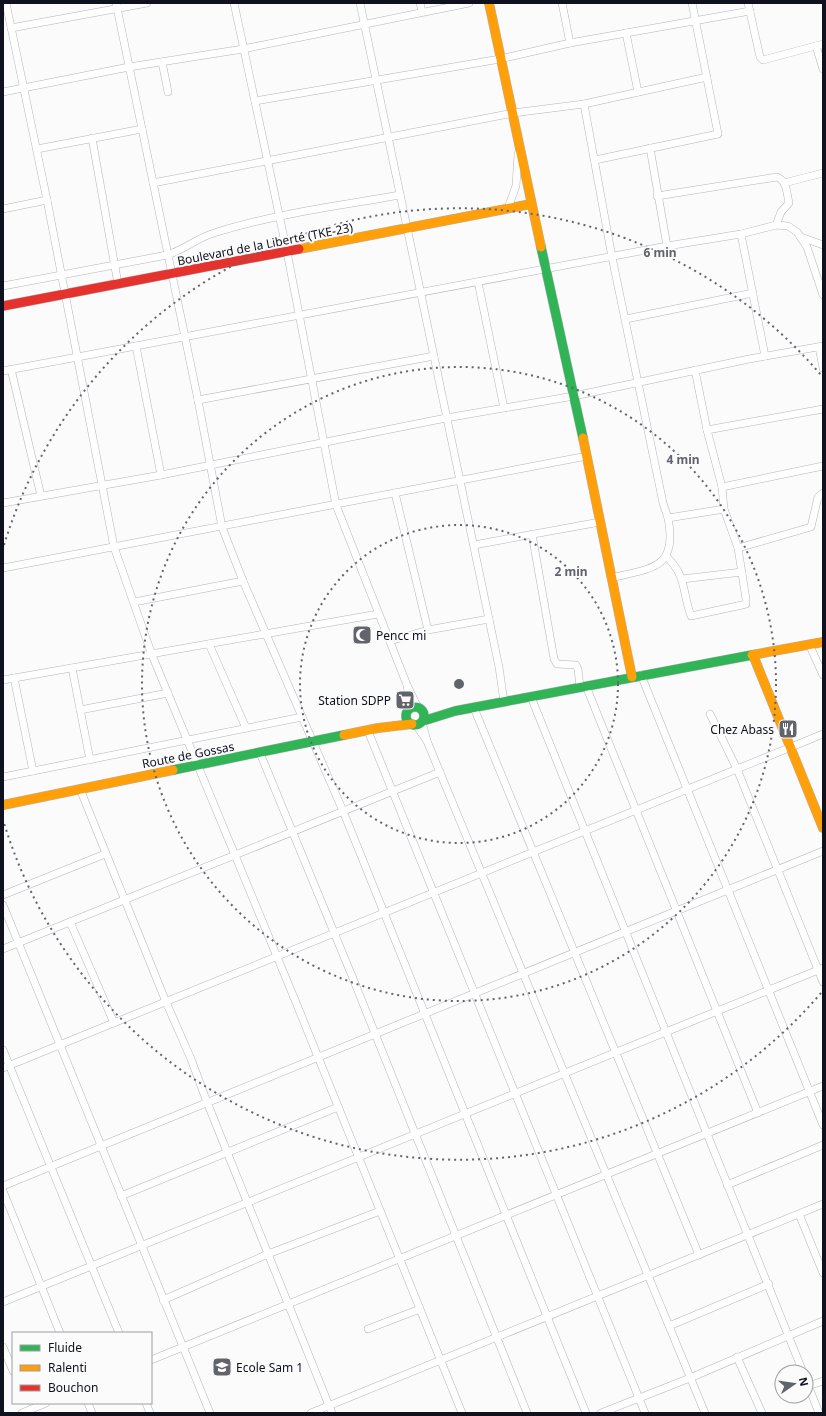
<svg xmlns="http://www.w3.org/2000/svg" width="826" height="1416" font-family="'Noto Sans',sans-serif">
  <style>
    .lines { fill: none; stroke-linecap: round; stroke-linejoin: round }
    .street-casing { stroke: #b3b5bb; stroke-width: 8 }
    .fast-casing { stroke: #b3b5bb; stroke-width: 10 }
    .slow-casing { stroke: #b3b5bb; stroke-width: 10 }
    .jam-casing { stroke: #b3b5bb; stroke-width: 10 }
    .street { stroke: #fefefe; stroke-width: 7 }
    .fast { stroke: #30b455; stroke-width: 9 }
    .slow { stroke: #ff9f0a; stroke-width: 9 }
    .jam { stroke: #e5322d; stroke-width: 9 }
    .ring { fill: none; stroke: #62646b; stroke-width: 2; stroke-dasharray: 2 4 }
    .labels { text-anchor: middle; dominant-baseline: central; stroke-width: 4; stroke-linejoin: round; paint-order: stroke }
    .street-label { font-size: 12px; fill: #0f121e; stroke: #fbfbfb }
    .poi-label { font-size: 12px; fill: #0f121e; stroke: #fbfbfb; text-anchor: start }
    .centre { fill: #62646b; stroke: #fbfbfb; stroke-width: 2 }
    .ring-label { font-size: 12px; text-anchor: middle; font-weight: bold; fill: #62646b; stroke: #fbfbfb; stroke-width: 4; stroke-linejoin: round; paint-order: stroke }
  </style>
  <rect width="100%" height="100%" fill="#fbfbfb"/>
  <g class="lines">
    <g class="street-casing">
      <g id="street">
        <polyline points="6,3 47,200 114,547 152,655 295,1000 462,1413"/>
        <polyline points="116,3 198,400 222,527 243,581 343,811 586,1413"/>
        <polyline points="234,3 287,252 336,505 407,685"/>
        <polyline points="360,3 499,667 504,702"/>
        <polyline points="420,3 422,12"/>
        <polyline points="562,3 570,43"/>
        <polyline points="748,3 760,57 763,60 823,44"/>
        <polyline points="11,28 147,3"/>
        <polyline points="626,33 638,92"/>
        <polyline points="816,46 823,69"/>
        <polyline points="162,62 168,92"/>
        <polyline points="3,92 129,67 243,49 469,3"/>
        <polyline points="255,101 500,59 570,43 750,11"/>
        <polyline points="584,104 612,257 663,503 668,518"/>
        <polyline points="92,138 118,284"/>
        <polyline points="650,148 667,246"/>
        <polyline points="37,149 142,129"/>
        <polyline points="595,160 718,134 692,3"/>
        <polyline points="153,183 513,113 584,104 707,77"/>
        <polyline points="784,183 823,173"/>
        <path d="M657,196L777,177C787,181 787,194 789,203L781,212L776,225"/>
        <polyline points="508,208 516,186 518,154"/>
        <polyline points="3,209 47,200"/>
        <polyline points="741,234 765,356"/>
        <polyline points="801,237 823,245"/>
        <polyline points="478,282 504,408"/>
        <path d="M3,286L167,255C184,250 197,238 214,233C274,214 338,206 400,195"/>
        <polyline points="626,319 753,293"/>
        <polyline points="136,346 161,475"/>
        <polyline points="819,347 823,368"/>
        <polyline points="11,369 41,496"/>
        <polyline points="3,371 667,246 741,234 776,225 788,226 797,232 807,247 823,295"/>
        <polyline points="198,400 434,356"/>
        <polyline points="707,430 823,409"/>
        <polyline points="722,487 823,466"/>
        <polyline points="395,493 428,630"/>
        <polyline points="3,503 161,475 446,418 574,396 749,359 823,346"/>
        <polyline points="724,509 738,548"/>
        <polyline points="532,534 554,659 557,664 576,665 578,669 580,687"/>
        <polyline points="474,545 600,522"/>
        <path d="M667,557C687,577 682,592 691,616L742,605L746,604V599L738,548L811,527L818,497L823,493"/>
        <polyline points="3,568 587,456"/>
        <path d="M611,578C652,568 678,569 668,518L724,509L722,487L707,430L695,370"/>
        <polyline points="682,579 742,572"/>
        <polyline points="134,602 243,581"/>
        <polyline points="390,641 428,630 489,619"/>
        <polyline points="209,644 246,728"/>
        <polyline points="809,644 823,675"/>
        <polyline points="72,668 90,760"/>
        <polyline points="641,675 823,1125"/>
        <polyline points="14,678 33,771"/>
        <polyline points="3,680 378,614"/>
        <polyline points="586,686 758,1113"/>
        <polyline points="531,697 803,1372"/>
        <polyline points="474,708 699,1255"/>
        <polyline points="411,709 407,685 418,708"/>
        <polyline points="80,710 168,693"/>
        <polyline points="710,714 737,769 823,982"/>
        <polyline points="416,725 427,741 422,722"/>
        <polyline points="368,731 645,1413"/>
        <polyline points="427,741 705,1413"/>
        <polyline points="260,753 352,976 527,1413"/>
        <polyline points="3,777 302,717"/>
        <polyline points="80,789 166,1002 191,1059 207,1102 332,1413"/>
        <polyline points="3,895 105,854"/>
        <polyline points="3,905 210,1413"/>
        <polyline points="70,922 114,1023"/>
        <polyline points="3,949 440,772"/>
        <polyline points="3,1050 119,1333"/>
        <polyline points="3,1068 823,734"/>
        <polyline points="727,1185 823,1145"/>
        <polyline points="3,1186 823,851"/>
        <polyline points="3,1191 60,1333"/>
        <polyline points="121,1196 338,1107"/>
        <polyline points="799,1214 823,1273"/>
        <polyline points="163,1300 268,1254 380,1211"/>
        <polyline points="3,1302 823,968"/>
        <polyline points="669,1326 769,1284"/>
        <polyline points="368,1329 420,1309"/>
        <polyline points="3,1347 13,1371"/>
        <polyline points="737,1357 762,1413"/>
        <polyline points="151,1360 823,1086"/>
        <polyline points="806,1380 819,1413"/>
        <polyline points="808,1386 823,1381"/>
        <polyline points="88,1403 92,1413"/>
        <polyline points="146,1403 150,1413"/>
        <polyline points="22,1413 46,1403"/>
        <polyline points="311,1413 823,1204"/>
        <polyline points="601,1413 690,1378 823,1321"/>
      </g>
    </g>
    <g class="fast-casing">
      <g id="fast">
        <polyline points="541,247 583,438"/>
        <circle cx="415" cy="716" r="9"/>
        <polyline points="423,721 455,711 752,655"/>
        <polyline points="173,770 344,735"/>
      </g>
    </g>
    <g class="slow-casing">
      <g id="slow">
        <polyline points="489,3 541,247"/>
        <polyline points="299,249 531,204"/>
        <polyline points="583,438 632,677"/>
        <polyline points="752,655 823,642"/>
        <polyline points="753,655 823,828"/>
        <polyline points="344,735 378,728 412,724"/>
        <polyline points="3,805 173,770"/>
      </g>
    </g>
    <g class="jam-casing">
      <polyline id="jam" points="3,306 299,249"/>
    </g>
    <use href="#street" class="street"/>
    <use href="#fast" class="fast"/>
    <use href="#slow" class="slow"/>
    <use href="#jam" class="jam"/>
  </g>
  <g class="ring">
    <circle cx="459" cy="684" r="159"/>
    <circle cx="459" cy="684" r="317"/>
    <path d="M821 993A476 476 0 0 1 4 823M4 545A476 476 0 0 1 821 375"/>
  </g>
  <defs>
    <g id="mosque-square" transform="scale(1)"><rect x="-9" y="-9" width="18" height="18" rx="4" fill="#62646b" stroke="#fbfbfb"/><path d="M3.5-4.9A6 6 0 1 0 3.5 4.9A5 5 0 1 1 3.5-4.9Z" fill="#fff"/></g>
    <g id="supermarket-square" transform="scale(1)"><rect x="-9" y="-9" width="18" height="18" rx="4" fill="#62646b" stroke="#fbfbfb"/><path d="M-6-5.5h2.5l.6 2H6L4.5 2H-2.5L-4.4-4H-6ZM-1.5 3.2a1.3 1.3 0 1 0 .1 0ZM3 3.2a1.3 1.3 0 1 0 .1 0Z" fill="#fff"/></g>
    <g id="restaurant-square" transform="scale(1)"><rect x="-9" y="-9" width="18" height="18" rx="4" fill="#62646b" stroke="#fbfbfb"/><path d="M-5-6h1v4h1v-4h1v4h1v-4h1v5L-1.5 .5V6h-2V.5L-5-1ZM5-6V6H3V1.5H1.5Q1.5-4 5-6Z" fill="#fff"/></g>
    <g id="school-square" transform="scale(1)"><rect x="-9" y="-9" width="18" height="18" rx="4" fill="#62646b" stroke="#fbfbfb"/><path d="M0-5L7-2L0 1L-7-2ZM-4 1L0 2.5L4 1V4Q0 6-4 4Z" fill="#fff"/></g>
  </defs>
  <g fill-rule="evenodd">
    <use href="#mosque-square" x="362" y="635"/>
    <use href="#supermarket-square" x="405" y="700"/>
    <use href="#restaurant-square" x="788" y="729"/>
    <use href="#school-square" x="222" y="1367"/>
  </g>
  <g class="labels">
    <g class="street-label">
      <text transform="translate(265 244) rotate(-11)">Boulevard de la Liberté (TKE-23)</text>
      <text transform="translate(188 755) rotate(-11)">Route de Gossas</text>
    </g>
    <g class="poi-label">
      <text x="376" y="635">Pencc mi</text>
      <text x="391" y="700" text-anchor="end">Station SDPP</text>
      <text x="774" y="729" text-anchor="end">Chez Abass</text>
      <text x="236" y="1367">Ecole Sam 1</text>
    </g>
  </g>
  <circle cx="459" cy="684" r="6" class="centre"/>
  <g class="ring-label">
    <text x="660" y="257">6 min</text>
    <text x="683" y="464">4 min</text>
    <text x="571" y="576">2 min</text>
  </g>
  <rect width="826" height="1416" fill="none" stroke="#0f121e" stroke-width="8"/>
  <rect x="12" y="1332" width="140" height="72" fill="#fbfbfb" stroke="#9d9ea3"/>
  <rect x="20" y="1345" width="20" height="6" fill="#30b455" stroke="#9d9ea3"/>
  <text x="48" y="1352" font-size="12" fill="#0f121e">Fluide</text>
  <rect x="20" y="1365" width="20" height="6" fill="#ff9f0a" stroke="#9d9ea3"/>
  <text x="48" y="1372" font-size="12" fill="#0f121e">Ralenti</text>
  <rect x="20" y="1385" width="20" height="6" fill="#e5322d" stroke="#9d9ea3"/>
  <text x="48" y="1392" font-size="12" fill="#0f121e">Bouchon</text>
  <g transform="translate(794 1384) rotate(77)"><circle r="19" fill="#fbfbfb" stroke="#9d9ea3"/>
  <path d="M0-3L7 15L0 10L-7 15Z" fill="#62646b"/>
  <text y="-6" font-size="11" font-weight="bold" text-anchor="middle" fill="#0f121e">N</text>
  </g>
</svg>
